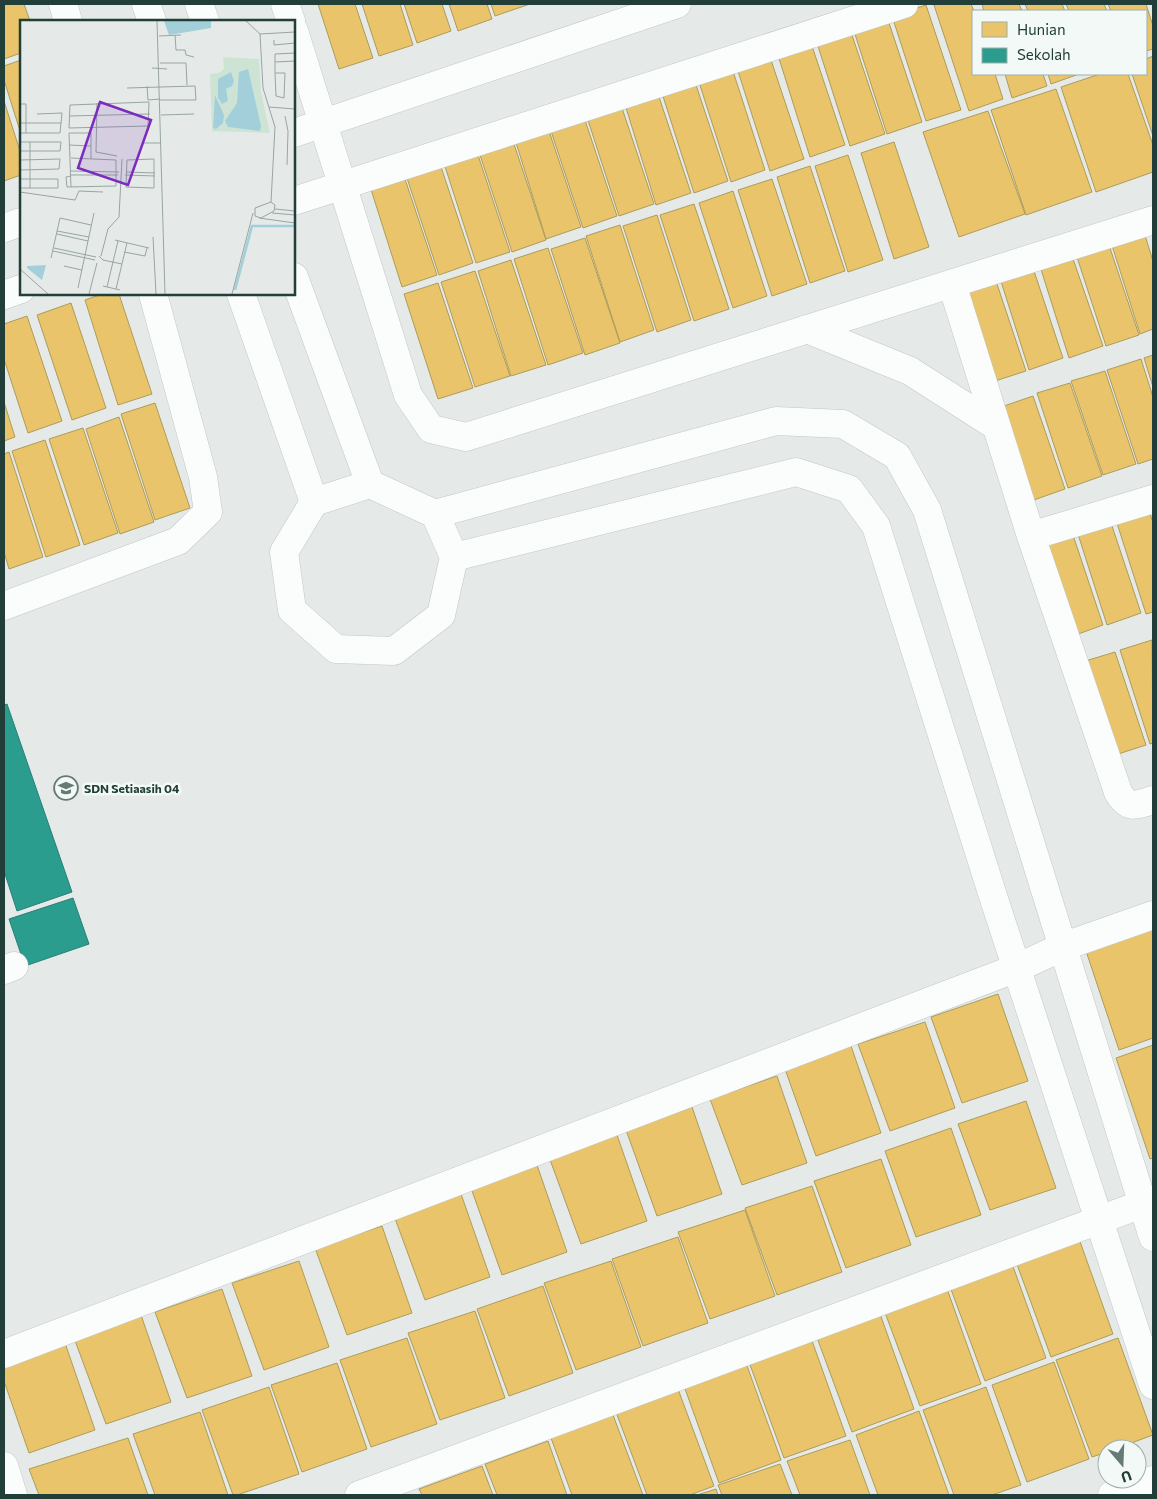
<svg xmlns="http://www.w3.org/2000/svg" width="1157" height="1499" font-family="Commissioner,sans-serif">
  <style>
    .homes { fill: #e9c46a; stroke: #ad9c5b }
    .schools { fill: #2a9d8f; stroke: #278075 }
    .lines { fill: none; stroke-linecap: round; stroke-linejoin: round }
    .minor-casing { stroke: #c2c7c5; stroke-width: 29 }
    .minor { stroke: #fbfcfc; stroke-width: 28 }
    .labels { text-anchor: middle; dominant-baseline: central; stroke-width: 5; stroke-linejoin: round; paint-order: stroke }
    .poi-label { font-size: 12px; font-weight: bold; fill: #213e38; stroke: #f2f9f6; text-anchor: start }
    .inset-river { fill: none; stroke: #a3cfda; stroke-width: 2.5 }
    .inset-road { fill: none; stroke: #97a5a2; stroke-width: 1 }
    .view { fill: #7b2cbf; fill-opacity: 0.15; stroke: #7b2cbf; stroke-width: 2.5 }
    .inset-edge { fill: none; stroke: #213e38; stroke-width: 2.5 }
  </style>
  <rect width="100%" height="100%" fill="#e5eae8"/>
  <g class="homes">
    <polygon points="4,4 24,4 30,21 21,21 21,53 4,59"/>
    <polygon points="318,4 355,4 373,58 339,69"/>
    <polygon points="362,4 400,4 413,45 379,56"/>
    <polygon points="404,4 442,4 451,31 417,43"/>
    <polygon points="449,4 487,4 492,19 458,31"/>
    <polygon points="491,4 530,4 495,16"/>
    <polygon points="938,4 971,4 974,11 973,74 995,74 1003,99 969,111 934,5"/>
    <polygon points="982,4 1019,4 1022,11 984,11"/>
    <polygon points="1025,4 1062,4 1065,11 1028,11"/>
    <polygon points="1066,4 1104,4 1107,11 1069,11"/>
    <polygon points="1108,4 1146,4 1153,26 1153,49 1146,51 1146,11 1111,11"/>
    <polygon points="926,5 961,110 926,121 892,16"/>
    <polygon points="887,17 922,122 887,134 853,28"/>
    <polygon points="850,29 885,134 850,146 816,40"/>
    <polygon points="810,40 845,145 810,157 777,52"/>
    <polygon points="769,54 804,159 770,171 736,65"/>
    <polygon points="1153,56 1153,136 1132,74 1146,74 1146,59"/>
    <polygon points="21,60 21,134 4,80 4,66"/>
    <polygon points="731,65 765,170 731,182 697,76"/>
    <polygon points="1005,74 1043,74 1047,86 1012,98"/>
    <polygon points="1048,74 1079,74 1051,84"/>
    <polygon points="1100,74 1128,74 1153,145 1153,172 1096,192 1061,87"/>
    <polygon points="693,76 728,181 694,193 660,87"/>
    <polygon points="656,88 691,193 656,205 623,98"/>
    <polygon points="1056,89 1092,192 1026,215 991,110"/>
    <polygon points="619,99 654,204 619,216 585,111"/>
    <polygon points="4,101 21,154 21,175 4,181"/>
    <polygon points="582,111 617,216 583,228 548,122"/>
    <polygon points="988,111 1025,214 959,237 923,132"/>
    <polygon points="546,122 581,227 546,239 513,133"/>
    <polygon points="511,135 546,240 512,252 477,146"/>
    <polygon points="894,142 929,247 894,259 861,153"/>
    <polygon points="475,146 510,252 476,263 442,157"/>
    <polygon points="848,155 883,260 848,272 815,166"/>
    <polygon points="438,158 473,263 439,275 404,169"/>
    <polygon points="810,166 845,271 810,283 777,177"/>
    <polygon points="402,170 437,275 402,287 368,180"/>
    <polygon points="772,179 807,284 772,296 738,190"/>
    <polygon points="733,191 767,296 733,308 699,203"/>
    <polygon points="694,204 729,309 694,321 660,215"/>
    <polygon points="657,215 691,320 657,332 623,226"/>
    <polygon points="620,225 654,330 620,342 586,236"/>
    <polygon points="1143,229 1153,261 1153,329 1140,334 1110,239"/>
    <polygon points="585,238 620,343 585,355 551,249"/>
    <polygon points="1108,242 1139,335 1106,346 1075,251"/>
    <polygon points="548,248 583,353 548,365 514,259"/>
    <polygon points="1071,253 1103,346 1069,358 1039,263"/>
    <polygon points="511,260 546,365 511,376 478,271"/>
    <polygon points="1032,265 1063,358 1029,370 999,275"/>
    <polygon points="475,271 510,376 475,387 441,282"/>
    <polygon points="995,278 1026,371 992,382 962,288"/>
    <polygon points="438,283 473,388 438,399 404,294"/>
    <polygon points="102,294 119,294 152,394 118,405 85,300"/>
    <polygon points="71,303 106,408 72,420 37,315"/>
    <polygon points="27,316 62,421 28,433 4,359 4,324"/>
    <polygon points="1153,355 1153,387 1144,358"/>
    <polygon points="1141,359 1153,397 1153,459 1138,464 1107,370"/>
    <polygon points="1105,371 1136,464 1103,475 1071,381"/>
    <polygon points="1070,383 1102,476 1068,488 1037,393"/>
    <polygon points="1033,396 1065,489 1031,501 1001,407"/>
    <polygon points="4,402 15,437 4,441"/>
    <polygon points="155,403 190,508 155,520 121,414"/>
    <polygon points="119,417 154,522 120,534 86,429"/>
    <polygon points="83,428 118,533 84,545 49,439"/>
    <polygon points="45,440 80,545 46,557 12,451"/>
    <polygon points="9,452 43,557 9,569 4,552 4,454"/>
    <polygon points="1149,510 1153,523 1153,612 1146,614 1116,520"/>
    <polygon points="1110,520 1141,613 1107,625 1077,531"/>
    <polygon points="1072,532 1103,625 1070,637 1039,543"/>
    <polygon points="1152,640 1153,743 1150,744 1120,650"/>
    <polygon points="1115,652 1146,745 1112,756 1082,662"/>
    <polygon points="1153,925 1153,1038 1119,1050 1085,948"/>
    <polygon points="998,994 1028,1081 962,1103 931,1017"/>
    <polygon points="925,1022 955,1108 890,1131 858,1044"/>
    <polygon points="1153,1045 1153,1158 1150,1159 1116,1058"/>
    <polygon points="851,1046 881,1133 816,1156 785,1069"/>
    <polygon points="777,1076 807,1163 742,1185 710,1099"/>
    <polygon points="1026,1101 1056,1188 990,1210 958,1124"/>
    <polygon points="692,1107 722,1194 657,1216 626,1130"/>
    <polygon points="951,1128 981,1215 916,1237 885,1151"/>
    <polygon points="617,1135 647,1221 581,1244 549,1157"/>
    <polygon points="881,1159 911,1245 846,1268 814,1181"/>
    <polygon points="537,1165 567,1252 502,1275 471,1188"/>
    <polygon points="812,1186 842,1272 777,1295 745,1208"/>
    <polygon points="460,1191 490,1277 425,1300 393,1213"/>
    <polygon points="745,1210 775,1296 710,1319 678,1232"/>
    <polygon points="382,1226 412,1313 347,1335 315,1248"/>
    <polygon points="1078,1236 1113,1334 1051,1357 1015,1259"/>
    <polygon points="678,1237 708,1323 643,1346 612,1259"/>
    <polygon points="299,1261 329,1347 264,1370 232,1283"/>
    <polygon points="611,1261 641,1347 576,1370 544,1283"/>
    <polygon points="1011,1261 1046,1358 985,1381 949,1284"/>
    <polygon points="543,1286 573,1373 509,1396 477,1309"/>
    <polygon points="946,1286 981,1384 920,1406 884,1310"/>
    <polygon points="222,1289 252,1376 187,1398 155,1312"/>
    <polygon points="475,1311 505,1398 440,1420 408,1333"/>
    <polygon points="879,1311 914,1409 852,1432 816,1335"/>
    <polygon points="141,1315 171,1402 106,1424 74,1338"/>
    <polygon points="407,1338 437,1424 371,1447 340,1360"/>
    <polygon points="811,1338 846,1436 784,1458 749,1362"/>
    <polygon points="1118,1338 1153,1435 1115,1449 1107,1449 1107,1452 1092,1457 1056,1360"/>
    <polygon points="65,1343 95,1430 29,1453 4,1381 4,1364"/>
    <polygon points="1054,1362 1089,1459 1027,1482 992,1385"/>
    <polygon points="337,1363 367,1449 302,1472 271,1385"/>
    <polygon points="746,1363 781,1460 719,1483 684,1386"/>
    <polygon points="269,1387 299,1474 237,1495 233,1495 202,1410"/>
    <polygon points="986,1387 1021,1485 992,1495 954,1495 923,1410"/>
    <polygon points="678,1389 714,1486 690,1495 647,1495 616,1412"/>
    <polygon points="919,1411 949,1495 878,1495 856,1435"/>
    <polygon points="200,1412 228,1495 155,1495 133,1434"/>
    <polygon points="613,1415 643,1495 572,1495 551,1438"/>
    <polygon points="128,1438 148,1495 39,1495 29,1469"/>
    <polygon points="850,1440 870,1495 800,1495 787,1461"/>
    <polygon points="548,1441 567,1495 497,1495 485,1464"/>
    <polygon points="780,1464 792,1495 722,1495 718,1485"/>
    <polygon points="482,1466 493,1495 422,1495 419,1489"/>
    <polygon points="716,1489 718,1495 697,1495"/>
  </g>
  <g class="schools">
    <polygon points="7,704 72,892 17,911 4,871 4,705"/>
    <polygon points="73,898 89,944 25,966 9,919"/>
  </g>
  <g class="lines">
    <g class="minor-casing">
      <g id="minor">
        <polyline points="63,4 68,21"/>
        <polyline points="146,4 152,21"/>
        <polyline points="199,4 205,21"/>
        <polyline points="285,4 291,21"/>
        <polyline points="294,31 408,395 431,429 466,437 1153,220"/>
        <polyline points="294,133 677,4"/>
        <polyline points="294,201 904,4"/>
        <polyline points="4,228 21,222"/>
        <polyline points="294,277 370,484"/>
        <path d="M952,284L1031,536L1118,792C1128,810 1136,805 1153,800"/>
        <polyline points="241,294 314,502"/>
        <polyline points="4,295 21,289"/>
        <polyline points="807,329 910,371 996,426"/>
        <polygon points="370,484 435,514 454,557 441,615 394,651 336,649 292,610 284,552 314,502"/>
        <polyline points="435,514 776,421 843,424 897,456 927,510 1153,1237"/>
        <polyline points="1031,536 1153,499"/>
        <polyline points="454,557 796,472 849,489 876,526 993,896 1153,1385"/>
        <polyline points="4,606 178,541 208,512 203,477 153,294"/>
        <polyline points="4,970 14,966"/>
        <polyline points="4,1354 1017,968 1062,947 1153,915"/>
        <polyline points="4,1466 13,1495"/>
        <polyline points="359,1495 1153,1200"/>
        <polyline points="1112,1495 1153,1480"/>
      </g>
    </g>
    <use href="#minor" class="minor"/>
  </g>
  <defs>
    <g id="school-ring" transform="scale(1.25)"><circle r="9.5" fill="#f2f9f6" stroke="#667a76" stroke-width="1.5"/><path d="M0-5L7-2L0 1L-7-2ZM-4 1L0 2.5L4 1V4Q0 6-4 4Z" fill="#667a76"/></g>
  </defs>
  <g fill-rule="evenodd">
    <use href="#school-ring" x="66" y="788"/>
  </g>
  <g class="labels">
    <g class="poi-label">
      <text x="84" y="788">SDN Setiaasih 04</text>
    </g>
  </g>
  <g transform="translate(20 20)">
    <rect width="275" height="275" fill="#e5eae8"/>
    <path d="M203,37L239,39L241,72L250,113L192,111L190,54L199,53L204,49Z" fill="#cde4d5"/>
    <path d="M144,1H191V8L149,15ZM228,49L241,106L240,111L208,107L205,101L217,83L219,52ZM211,52L214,61L212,66L206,69L208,81L202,84L198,78V59ZM195,75L204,95L203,103L196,109L193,108ZM26,245L22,260L7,248V246Z" fill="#a3cfda"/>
    <path class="inset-river" d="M215,270L232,206H275"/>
    <path class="inset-road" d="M137,1L145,274M226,1L240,14L243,68L255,107L251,182M240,14L275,12M155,15L156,30H165L166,35L174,37M139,16L161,15M254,20V25L275,23M255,42L275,41M140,43H166L167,65M132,48L147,49M255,53H265L264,78L256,76L255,53V34L275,33M127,66L128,80L140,79M107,68L175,66L176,80H140M129,82L128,106L49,108L50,85ZM77,83L76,132L97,136M0,84H6V113M249,87L275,89M141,95L174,94M49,96L130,94M265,96L268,111L267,145M0,103H41M0,113H40L42,93L17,94M0,122H41L40,131H0M10,122V168M122,123H141M49,125L71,126M134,139V168L106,167L107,140ZM0,140L40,139L39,149L0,150M51,151L99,152M106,152L135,153M51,155H98M105,155L135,156M51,156L46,157L47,167L96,166V140L51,138M0,159H38V168H0M51,167L49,113H71V139M0,172L55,180L59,171L83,172M251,182L255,185L254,191L241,198L235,196V188ZM255,189L275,191M252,193L275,195M239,198L275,203M37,211L69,217M37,214L68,221M133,217L136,274M95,220L129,228M34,228L76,237M33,231L75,240M104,232L125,236L127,228M79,236L83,240L102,244M81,236L88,209L99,197L102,139M31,238L40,198L71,205M44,246L62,250M0,249L28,274M83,266L100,270M87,267L98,221M58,268L74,193M96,269L107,223M69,274L77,243M212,274L233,193"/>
    <path class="view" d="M80,82L131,100L108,165L58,148Z"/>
    <rect width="275" height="275" class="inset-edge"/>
  </g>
  <rect width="1157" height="1499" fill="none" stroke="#213e38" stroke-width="10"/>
  <rect x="972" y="10" width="175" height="65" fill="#f2f9f6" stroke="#9eaeaa"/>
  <rect x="982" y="22" width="25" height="15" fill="#e9c46a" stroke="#9eaeaa"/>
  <text x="1017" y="35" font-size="15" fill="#213e38">Hunian</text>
  <rect x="982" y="48" width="25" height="15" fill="#2a9d8f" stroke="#9eaeaa"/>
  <text x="1017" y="60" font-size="15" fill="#213e38">Sekolah</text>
  <g transform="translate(1122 1464) rotate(161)"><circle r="24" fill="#f2f9f6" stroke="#9eaeaa"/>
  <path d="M0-4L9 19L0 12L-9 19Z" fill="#667a76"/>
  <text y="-8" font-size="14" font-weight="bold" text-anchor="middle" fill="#213e38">U</text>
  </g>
</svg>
